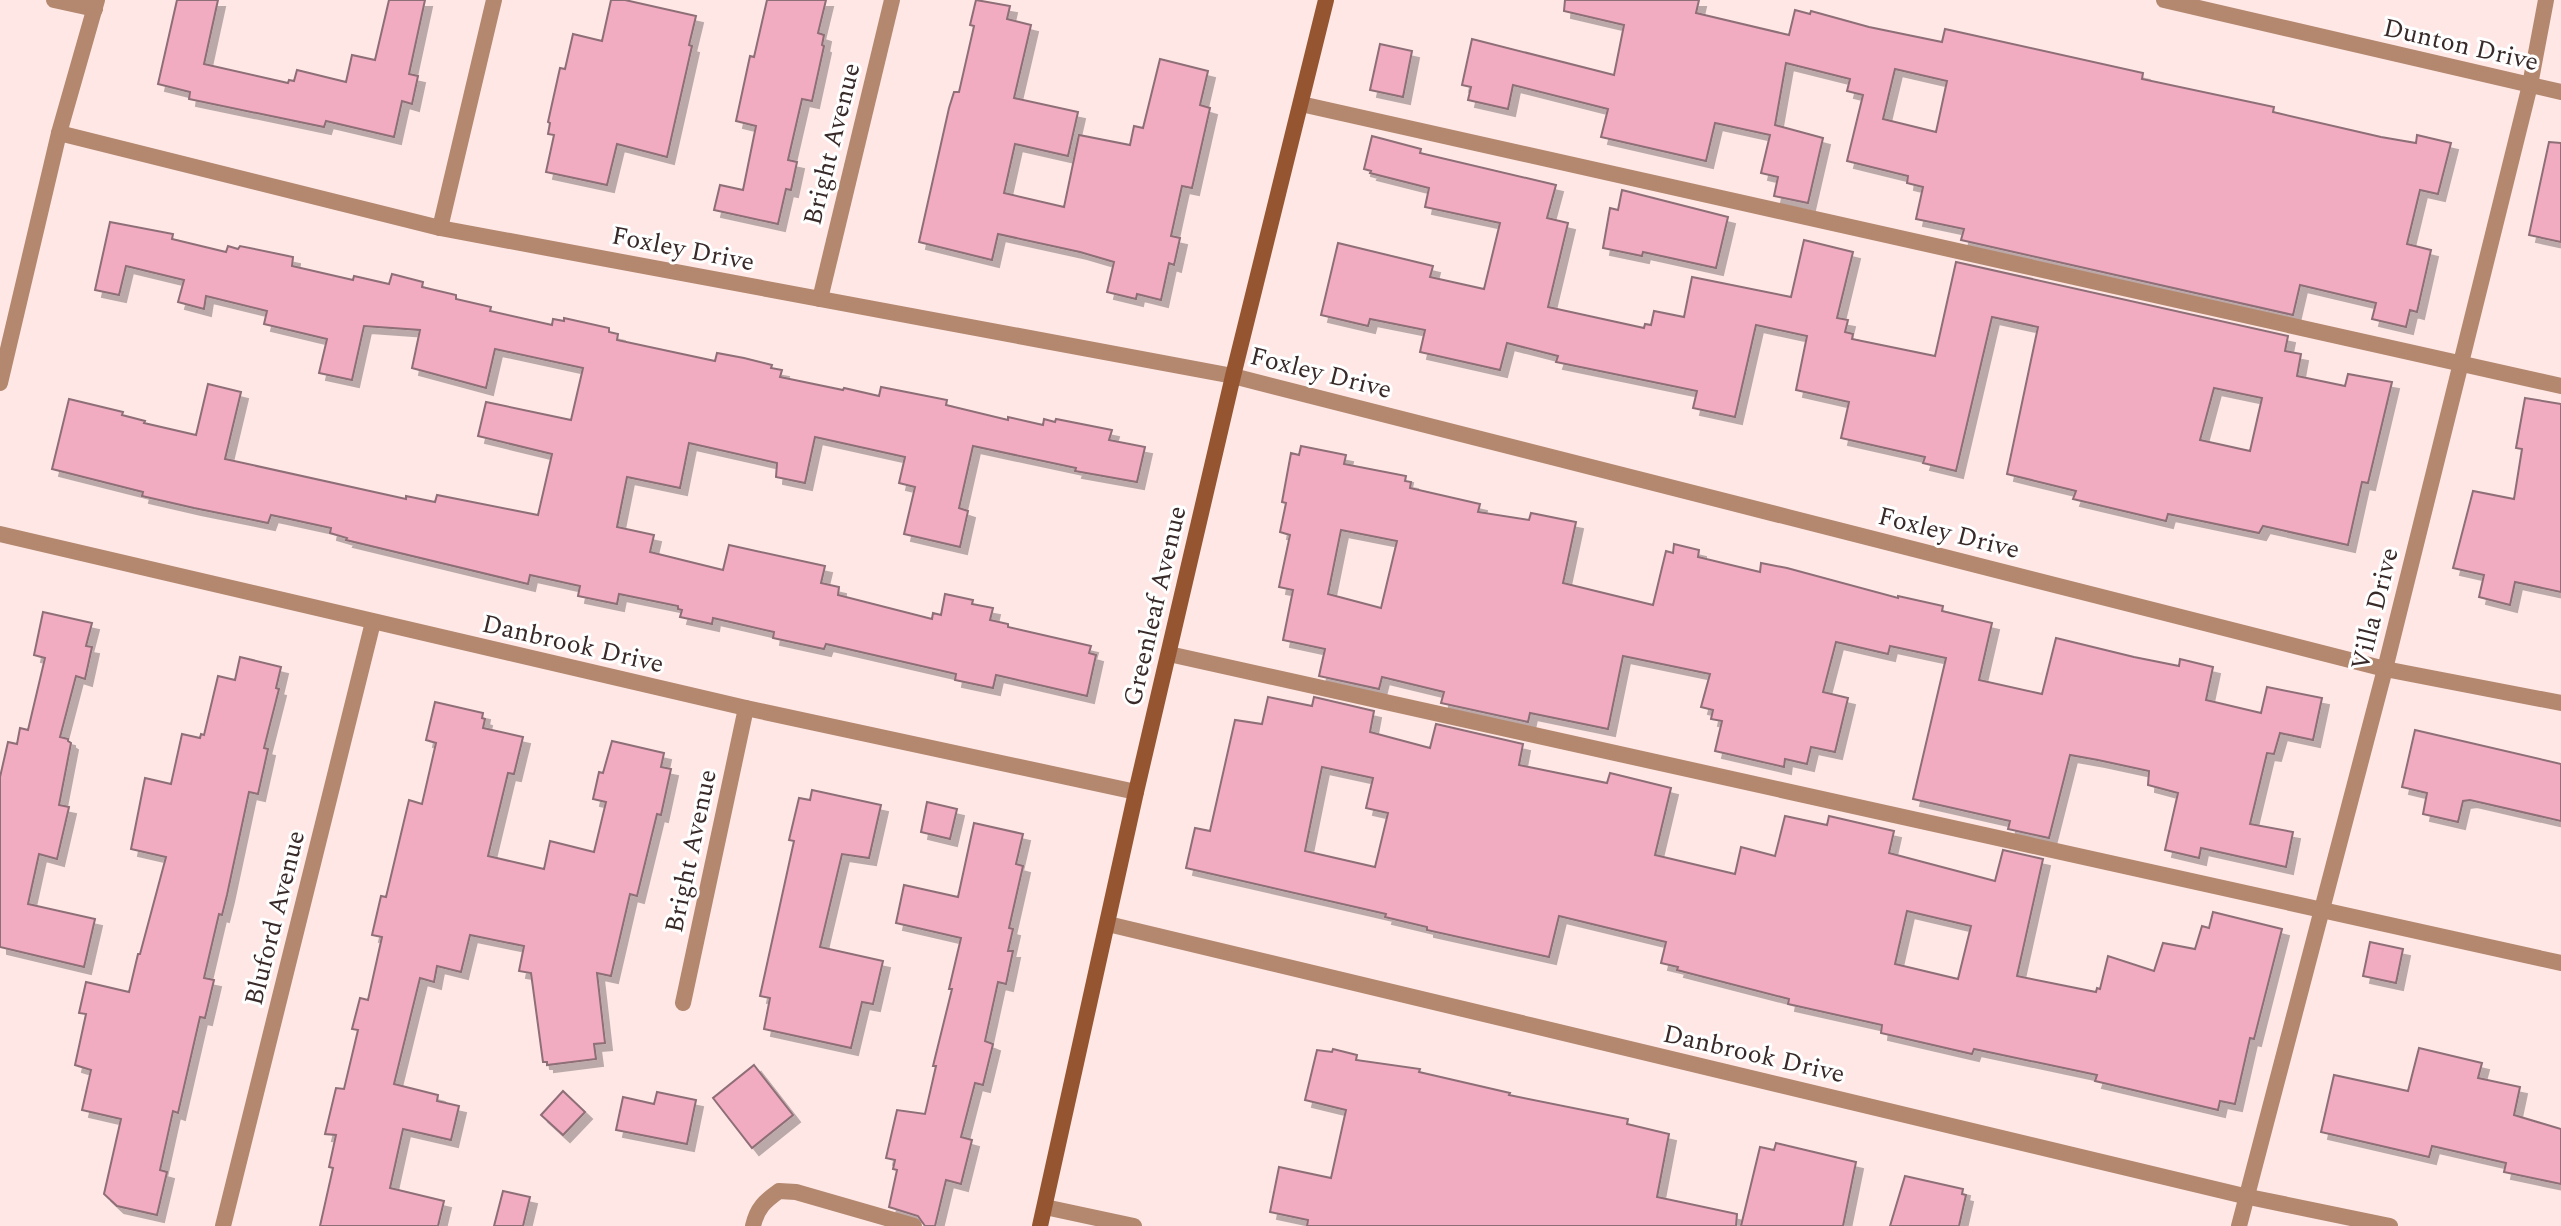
<svg xmlns="http://www.w3.org/2000/svg" width="2561" height="1226" font-family="Spectral,serif">
  <style>
    .building { fill: #f1acc1; stroke: #8e6e77; stroke-width: 2; fill-rule: evenodd; filter: url(#shadow) }
    .lines { fill: none; stroke-linecap: round; stroke-linejoin: round }
    .lane { stroke: #b4876f; stroke-width: 16 }
    .street { stroke: #b4876f; stroke-width: 16 }
    .secondary { stroke: #955530; stroke-width: 16 }
    .labels { text-anchor: middle; dominant-baseline: central; stroke-width: 6; stroke-linejoin: round; paint-order: stroke }
    .street-label { font-size: 26px; fill: #382a29; stroke: #fff }
  </style>
  <defs>
    <filter id="shadow"><feDropShadow dx="7" dy="7" stdDeviation="0" flood-color="#0004"/></filter>
  </defs>
  <rect width="100%" height="100%" fill="#fee7e5"/>
  <g class="building">
    <polygon points="177,0 218,0 204,64 288,83 289,80 294,81 297,70 346,82 352,55 375,60 389,0 425,0 409,74 418,76 412,104 402,101 394,137 326,121 324,127 189,99 190,92 158,84"/>
    <polygon points="611,0 625,0 696,16 689,45 692,46 667,157 617,144 607,185 546,172 554,135 548,134 550,123 548,122 560,68 565,69 573,34 602,41"/>
    <polygon points="767,0 826,0 818,33 824,35 822,45 824,46 812,101 802,99 788,160 797,162 791,190 786,189 778,224 714,210 720,185 743,190 756,126 736,121 750,56 754,57"/>
    <polygon points="976,0 1010,6 1007,19 1031,25 1014,98 1078,112 1068,156 1015,144 1004,193 1064,207 1079,135 1130,145 1134,126 1143,128 1160,59 1208,71 1200,105 1210,108 1192,188 1182,186 1171,236 1180,238 1174,265 1169,263 1161,300 1137,294 1136,299 1107,292 1114,262 1080,252 998,234 992,260 919,242 949,108 954,92 959,92 974,26 970,25"/>
    <path d="M1565,0H1699L1696,13L1789,35L1795,10L1810,14L1811,11L1869,27L1942,42L1945,29L2143,73L2142,79L2274,107L2273,112L2381,137L2416,143L2417,135L2451,143L2438,194L2420,190L2407,244L2431,250L2417,312L2410,310L2406,327L2372,319L2376,303L2300,285L2293,315L1961,240L1964,229L1916,219L1923,187L1907,183L1908,176L1847,161L1863,95L1847,91L1850,79L1786,63L1775,125L1823,138L1808,203L1774,196L1778,177L1761,173L1770,135L1715,123L1706,161L1601,137L1608,109L1513,85L1508,109L1468,100L1471,87L1462,85L1472,39L1614,75L1624,25L1564,11ZM1895,69L1947,81L1936,132L1883,119Z"/>
    <polygon points="1380,44 1412,51 1403,97 1370,90"/>
    <path d="M1372,136L1421,149L1420,153L1556,185L1547,218L1568,223L1548,307L1644,328L1645,324L1651,325L1654,311L1684,317L1692,277L1791,297L1804,240L1853,252L1837,318L1848,320L1845,332L1853,334L1852,339L1935,356L1956,262L2288,336L2285,351L2301,354L2297,376L2345,386L2348,374L2392,382L2368,483L2362,482L2348,545L2263,526L2259,533L2168,514L2166,521L2073,499L2076,491L2007,474L2038,327L1992,317L1956,471L1923,463L1925,457L1841,438L1849,402L1796,390L1807,336L1756,325L1735,417L1693,408L1697,391L1556,362L1558,356L1507,343L1500,370L1420,352L1425,330L1370,319L1368,326L1321,315L1338,243L1433,266L1430,277L1484,289L1500,223L1425,207L1429,188L1370,173L1371,171L1364,169ZM2214,388L2262,398L2250,451L2200,440Z"/>
    <polygon points="2549,142 2561,143 2561,242 2529,235"/>
    <polygon points="1622,190 1728,217 1716,268 1643,252 1642,256 1603,248 1610,208 1618,210"/>
    <polygon points="110,222 173,234 172,239 226,252 228,246 238,249 240,246 293,257 292,266 353,280 354,276 389,284 392,274 423,282 422,287 456,295 456,299 491,307 490,311 552,325 553,319 564,321 564,318 609,328 609,332 618,334 617,340 715,361 717,353 744,358 772,365 771,368 782,370 780,377 843,390 844,388 879,396 881,387 947,400 946,405 1008,420 1008,417 1043,425 1044,419 1055,422 1056,419 1112,430 1109,440 1145,447 1137,482 1075,471 1076,468 973,446 959,508 968,511 960,547 904,534 915,487 899,483 905,457 815,437 805,483 776,477 777,463 689,443 680,488 627,477 617,527 654,535 650,552 723,570 729,545 825,566 821,583 839,587 838,595 932,619 933,613 941,615 945,594 973,600 972,604 993,608 990,620 1008,624 1008,627 1091,646 1089,653 1096,655 1087,696 996,675 993,688 955,680 956,674 826,644 824,649 773,638 774,632 713,618 712,624 680,617 682,610 678,609 678,606 619,594 617,604 578,596 580,586 530,575 528,584 346,540 347,538 330,533 331,528 271,515 268,523 194,508 142,496 143,492 52,469 69,399 123,412 122,415 145,421 144,423 196,435 208,384 241,392 225,459 406,499 406,496 435,502 437,495 538,515 552,454 478,436 486,402 571,420 583,368 495,349 486,388 412,368 420,330 364,326 352,380 319,373 327,339 264,324 267,311 206,296 204,309 178,302 184,280 126,266 119,295 95,290"/>
    <polygon points="2525,398 2561,404 2561,592 2515,582 2510,605 2479,597 2484,575 2453,568 2473,491 2514,499 2522,449 2516,448"/>
    <path d="M1301,446L1346,455L1344,464L1406,476L1405,481L1411,482L1410,488L1480,504L1478,512L1529,520L1531,513L1576,522L1563,583L1653,605L1666,551L1673,553L1674,544L1699,550L1698,557L1760,572L1761,563L1787,568L1898,598V596L1943,606L1942,611L1992,623L1979,680L2042,694L2056,638L2134,657L2179,666L2180,659L2213,667L2206,700L2261,713L2267,687L2322,698L2313,740L2280,733L2274,754L2267,753L2250,824L2293,832L2286,867L2201,848L2199,858L2165,850L2178,793L2148,785L2149,771L2098,760L2070,755L2049,838L2008,829L2010,821L1913,799L1946,658L1890,646L1888,654L1836,642L1823,692L1848,698L1835,752L1811,747L1807,764L1785,759L1784,767L1715,751L1722,721L1711,719L1713,710L1701,707L1710,674L1623,656L1608,729L1530,713L1528,722L1441,703L1444,692L1382,677L1379,689L1319,676L1325,649L1283,640L1293,590L1279,587L1290,535L1280,532L1286,503L1282,502L1291,453L1299,455ZM1341,530L1397,541L1381,608L1328,594Z"/>
    <polygon points="43,612 92,623 86,646 92,647 85,679 76,676 60,737 68,739 68,741 71,743 59,805 69,807 57,859 39,854 28,904 95,919 84,967 0,947 0,777 8,742 17,744 20,728 28,730 45,658 34,655"/>
    <polygon points="240,657 281,667 276,688 279,689 264,748 268,749 258,794 249,792 227,895 222,915 219,914 204,978 214,980 205,1018 200,1017 178,1113 173,1111 160,1170 167,1172 157,1215 117,1206 104,1194 121,1119 82,1110 91,1070 75,1065 86,1014 79,1013 86,982 129,992 138,954 140,954 166,857 131,849 145,778 171,784 182,734 200,738 201,734 204,735 218,676 235,680"/>
    <path d="M1268,697L1312,706L1314,697L1374,711L1370,732L1430,748L1436,724L1523,744L1519,765L1607,783L1610,773L1671,788L1655,855L1735,874L1741,847L1775,856L1785,816L1827,825L1829,816L1894,831L1889,853L1995,881L2003,850L2043,859L2017,976L2096,992L2097,988L2100,989L2108,956L2154,971L2163,943L2195,949L2202,926L2209,928L2213,912L2282,929L2254,1039L2250,1038L2235,1104L2220,1101L2218,1110L2095,1081L2097,1075L1974,1049L1972,1054L1881,1033L1882,1025L1788,1004L1789,999L1677,970L1678,967L1661,963L1666,942L1559,916L1549,957L1427,930V927L1385,917L1386,914L1186,868L1195,828L1210,831L1235,720L1262,724ZM1322,767L1373,778L1366,808L1388,813L1375,867L1305,851ZM1907,911L1971,926L1958,979L1895,964Z"/>
    <polygon points="435,702 483,713 482,718 485,719 483,728 523,737 514,774 508,773 488,856 544,869 550,841 594,852 606,802 593,799 599,772 603,773 612,741 664,753 661,767 671,769 661,815 657,814 637,896 630,894 611,976 597,973 605,1043 594,1044 596,1059 547,1065 547,1062 543,1062 531,973 519,971 524,946 470,935 461,972 437,966 434,982 420,978 394,1084 438,1095 437,1101 459,1106 451,1140 403,1129 390,1188 444,1201 438,1226 320,1226 333,1168 329,1167 336,1135 325,1134 336,1088 344,1089 358,1030 352,1029 360,998 368,1000 382,937 372,935 381,896 386,897 409,800 422,804 436,743 426,740"/>
    <polygon points="2415,730 2561,764 2561,821 2470,800 2463,801 2458,822 2423,814 2427,793 2402,787"/>
    <polygon points="812,790 881,805 869,858 842,854 820,947 883,961 873,1004 862,1002 851,1048 764,1029 770,998 760,996 794,841 789,840 799,798 810,800"/>
    <polygon points="927,802 957,809 950,839 921,832"/>
    <polygon points="974,823 1023,834 1016,864 1023,866 1009,928 1013,929 1008,951 1013,951 1006,984 998,982 985,1041 993,1044 983,1085 975,1083 961,1137 972,1140 961,1184 946,1180 935,1226 925,1226 918,1216 889,1207 897,1170 893,1169 895,1160 886,1158 897,1110 925,1114 936,1066 933,1066 952,989 949,989 961,938 896,923 904,885 958,897"/>
    <polygon points="2370,942 2403,949 2396,983 2363,976"/>
    <polygon points="2419,1048 2482,1063 2478,1078 2520,1087 2514,1115 2561,1129 2561,1184 2504,1172 2506,1163 2432,1146 2429,1157 2321,1132 2334,1075 2408,1091"/>
    <polygon points="1333,1049 1357,1055 1356,1060 1420,1069 1419,1072 1510,1093 1509,1095 1628,1119 1627,1124 1669,1134 1657,1197 1737,1214 1736,1226 1307,1226 1308,1220 1270,1212 1279,1167 1331,1178 1346,1110 1305,1100 1317,1050 1332,1052"/>
    <polygon points="754,1065 793,1115 752,1148 713,1098"/>
    <polygon points="563,1091 585,1112 563,1135 541,1115"/>
    <polygon points="657,1092 696,1100 687,1144 616,1130 623,1097 654,1104"/>
    <polygon points="1776,1143 1856,1162 1843,1226 1741,1226 1760,1147 1774,1150"/>
    <polygon points="1905,1176 1963,1189 1962,1194 1966,1195 1959,1226 1890,1226"/>
    <polygon points="503,1191 530,1197 523,1226 494,1226"/>
  </g>
  <g class="lines">
    <g class="lane">
      <polyline points="1301,104 2561,386"/>
      <polyline points="1169,654 2561,963"/>
      <polyline points="1045,1207 1134,1226"/>
      <path d="M753,1226C757,1208 765,1201 779,1191L796,1192L914,1226"/>
    </g>
    <g class="street">
      <polyline points="54,0 95,9"/>
      <polyline points="2164,0 2561,92"/>
      <polyline points="59,133 440,228 1233,376 2385,669 2561,703"/>
      <polyline points="440,228 494,0"/>
      <polyline points="820,299 892,0"/>
      <polyline points="0,383 59,133 97,0"/>
      <polyline points="0,534 746,708 1136,792"/>
      <polyline points="1108,924 2244,1196 2390,1226"/>
      <polyline points="683,1003 746,708"/>
      <polyline points="223,1226 373,622"/>
      <polyline points="2239,1226 2385,669 2530,85 2546,0"/>
    </g>
    <polyline class="secondary" points="1040,1226 1136,792 1233,376 1326,0"/>
  </g>
  <g class="labels">
    <g class="street-label">
      <text transform="translate(2461 45) rotate(13)">Dunton Drive</text>
      <text transform="translate(832 144) rotate(-76)">Bright Avenue</text>
      <text transform="translate(683 249) rotate(11)">Foxley Drive</text>
      <text transform="translate(1321 373) rotate(14)">Foxley Drive</text>
      <text transform="translate(1949 533) rotate(14)">Foxley Drive</text>
      <text transform="translate(1155 606) rotate(-77)">Greenleaf Avenue</text>
      <text transform="translate(2375 609) rotate(-76)">Villa Drive</text>
      <text transform="translate(573 644) rotate(13)">Danbrook Drive</text>
      <text transform="translate(691 851) rotate(-78)">Bright Avenue</text>
      <text transform="translate(275 918) rotate(-76)">Bluford Avenue</text>
      <text transform="translate(1754 1054) rotate(13)">Danbrook Drive</text>
    </g>
  </g>
</svg>
